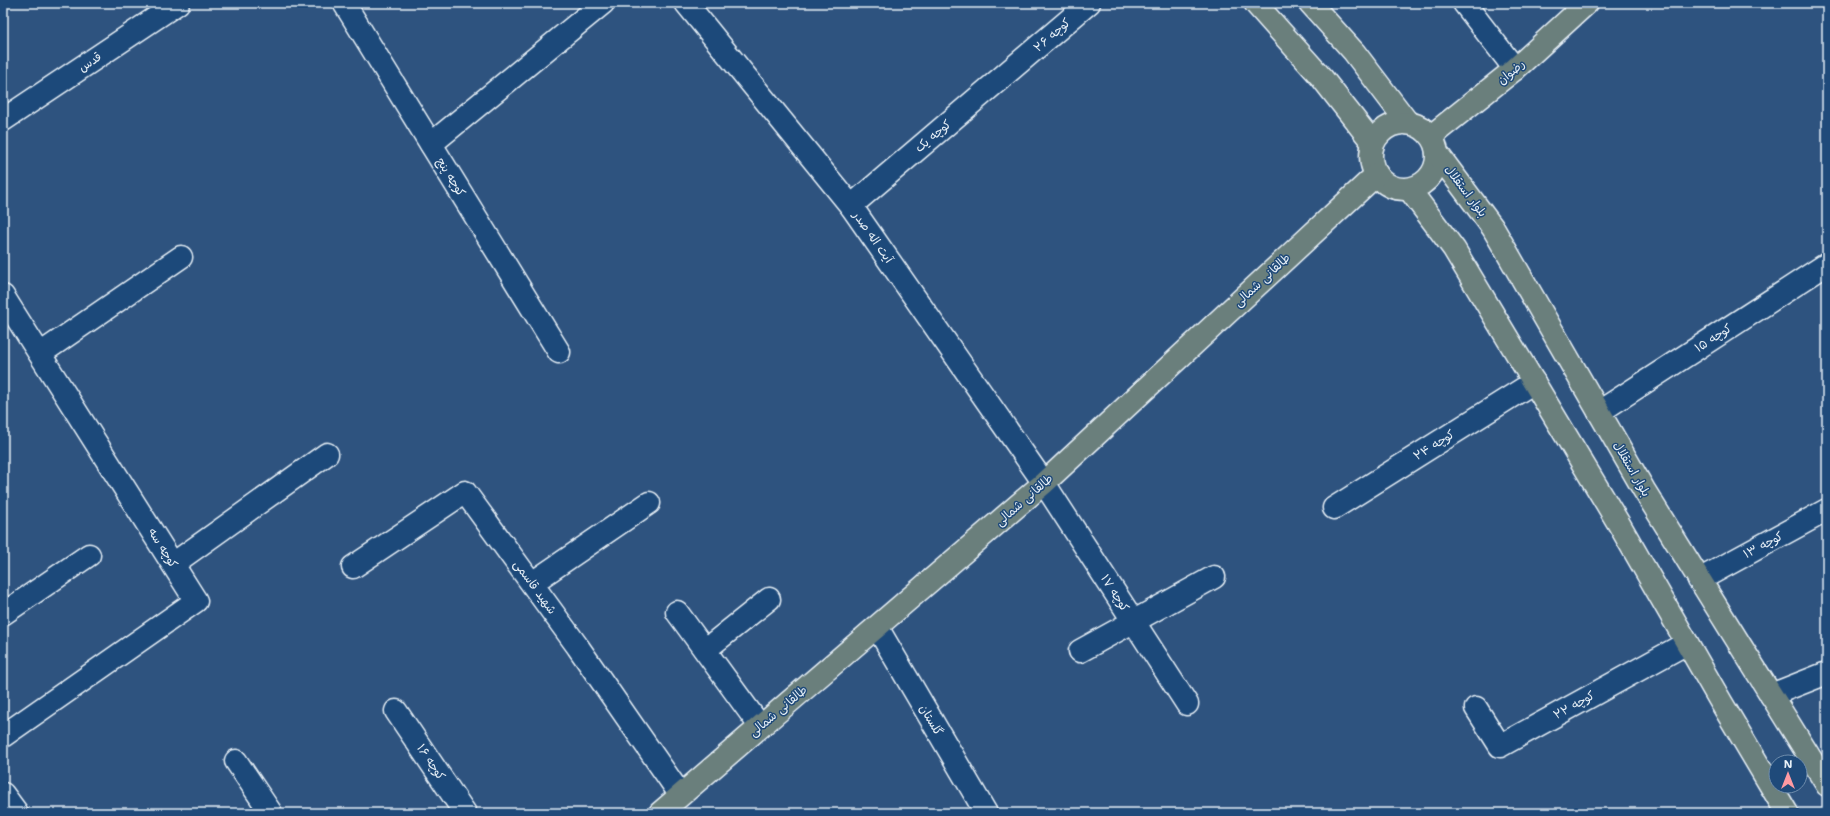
<svg xmlns="http://www.w3.org/2000/svg" width="1830" height="816" font-family="'Shantell Sans','Playpen Sans Arabic',sans-serif">
  <style>
    .lines { fill: none; stroke-linecap: round; stroke-linejoin: round }
    .minor-casing { stroke: #e8f1f8; stroke-width: 25 }
    .major-casing { stroke: #e8f1f8; stroke-width: 25 }
    .minor { stroke: #1f4a7a; stroke-width: 22 }
    .major { stroke: #6b7f7c; stroke-width: 22 }
    .labels { text-anchor: middle; dominant-baseline: central; stroke-width: 3; stroke-linejoin: round; paint-order: stroke }
    .street-label { font-size: 12px; fill: #e8f1f8; stroke: #1f4a7a }
  </style>
  <rect width="100%" height="100%" fill="#2e537f"/>
  <filter id="ink" filterUnits="userSpaceOnUse"><feTurbulence type="fractalNoise" baseFrequency=".025" numOctaves="2"/><feDisplacementMap in="SourceGraphic" scale="8" xChannelSelector="R" yChannelSelector="G"/><feConvolveMatrix kernelMatrix="1 2 1 2 8 2 1 2 1" color-interpolation-filters="sRGB"/></filter>
  <g filter="url(#ink)">
    <g class="lines">
      <g class="minor-casing">
        <g id="minor">
          <polyline points="344,3 559,352"/>
          <polyline points="686,3 851,206 1044,483 1187,704"/>
          <polyline points="1464,3 1515,69"/>
          <polyline points="3,120 178,3"/>
          <polyline points="431,144 603,3"/>
          <polyline points="851,206 1089,3"/>
          <polyline points="3,296 196,601 3,736"/>
          <polyline points="40,354 181,257"/>
          <polyline points="1599,412 1827,264"/>
          <polyline points="1334,508 1534,382"/>
          <polyline points="173,564 327,454"/>
          <polyline points="353,567 465,492 578,647 680,794"/>
          <polyline points="1699,580 1827,510"/>
          <polyline points="532,583 649,503"/>
          <polyline points="677,612 760,726"/>
          <polyline points="3,614 89,555"/>
          <polyline points="877,627 986,813"/>
          <polyline points="705,650 769,599"/>
          <polyline points="1080,651 1214,577"/>
          <polyline points="1771,695 1827,673"/>
          <polyline points="1476,708 1500,746 1687,643"/>
          <polyline points="396,711 465,813"/>
          <polyline points="236,761 271,813"/>
          <polyline points="3,794 17,813"/>
        </g>
      </g>
      <g class="major-casing">
        <g id="major">
          <polyline points="1255,3 1322,78 1373,143"/>
          <polyline points="1310,3 1354,52 1408,123"/>
          <circle cx="1404" cy="156" r="33"/>
          <polyline points="1431,136 1515,69 1587,3"/>
          <polyline points="1437,153 1493,228 1644,490 1827,785"/>
          <polyline points="1409,189 1454,249 1619,524 1721,702 1787,813"/>
          <polyline points="660,813 1044,483 1377,174"/>
        </g>
      </g>
      <use href="#minor" class="minor"/>
      <use href="#major" class="major"/>
    </g>
  </g>
  <g class="labels">
    <g class="street-label">
      <text transform="translate(1052 35) rotate(-41)">کوچه ۲۶</text>
      <text transform="translate(90 62) rotate(-34)">قدس</text>
      <text transform="translate(1511 72) rotate(-40)">رضوان</text>
      <text transform="translate(933 136) rotate(-40)">کوچه یک</text>
      <text transform="translate(451 177) rotate(58)">کوچه پنج</text>
      <text transform="translate(1466 191) rotate(53)">بلوار استقلال</text>
      <text transform="translate(873 237) rotate(55)">آیت اله صدر</text>
      <text transform="translate(1262 280) rotate(-43)">طالقانی شمالی</text>
      <text transform="translate(1713 338) rotate(-33)">کوچه ۱۵</text>
      <text transform="translate(1434 445) rotate(-32)">کوچه ۲۴</text>
      <text transform="translate(1632 469) rotate(60)">بلوار استقلال</text>
      <text transform="translate(1024 500) rotate(-41)">طالقانی شمالی</text>
      <text transform="translate(1763 545) rotate(-28)">کوچه ۱۳</text>
      <text transform="translate(163 548) rotate(58)">کوچه سه</text>
      <text transform="translate(535 587) rotate(54)">شهید قاسمی</text>
      <text transform="translate(1115 593) rotate(57)">کوچه ۱۷</text>
      <text transform="translate(1574 705) rotate(-29)">کوچه ۲۲</text>
      <text transform="translate(778 711) rotate(-40)">طالقانی شمالی</text>
      <text transform="translate(931 720) rotate(59)">گلستان</text>
      <text transform="translate(431 762) rotate(56)">کوچه ۱۶</text>
    </g>
  </g>
  <rect width="1830" height="816" fill="none" stroke="#1f4a7a" stroke-width="16"/>
  <rect x="8" y="8" width="1814" height="800" fill="none" stroke="#e8f1f8" stroke-width="1.5" filter="url(#ink)"/>
  <g transform="translate(1788 774)"><circle r="19" fill="#1f4a7a" stroke="#6f8dac"/>
  <path d="M0-3L7 15L0 10L-7 15Z" fill="#ff9aa2"/>
  <text y="-6" font-size="11" font-weight="bold" text-anchor="middle" fill="#e8f1f8">N</text>
  </g>
</svg>
